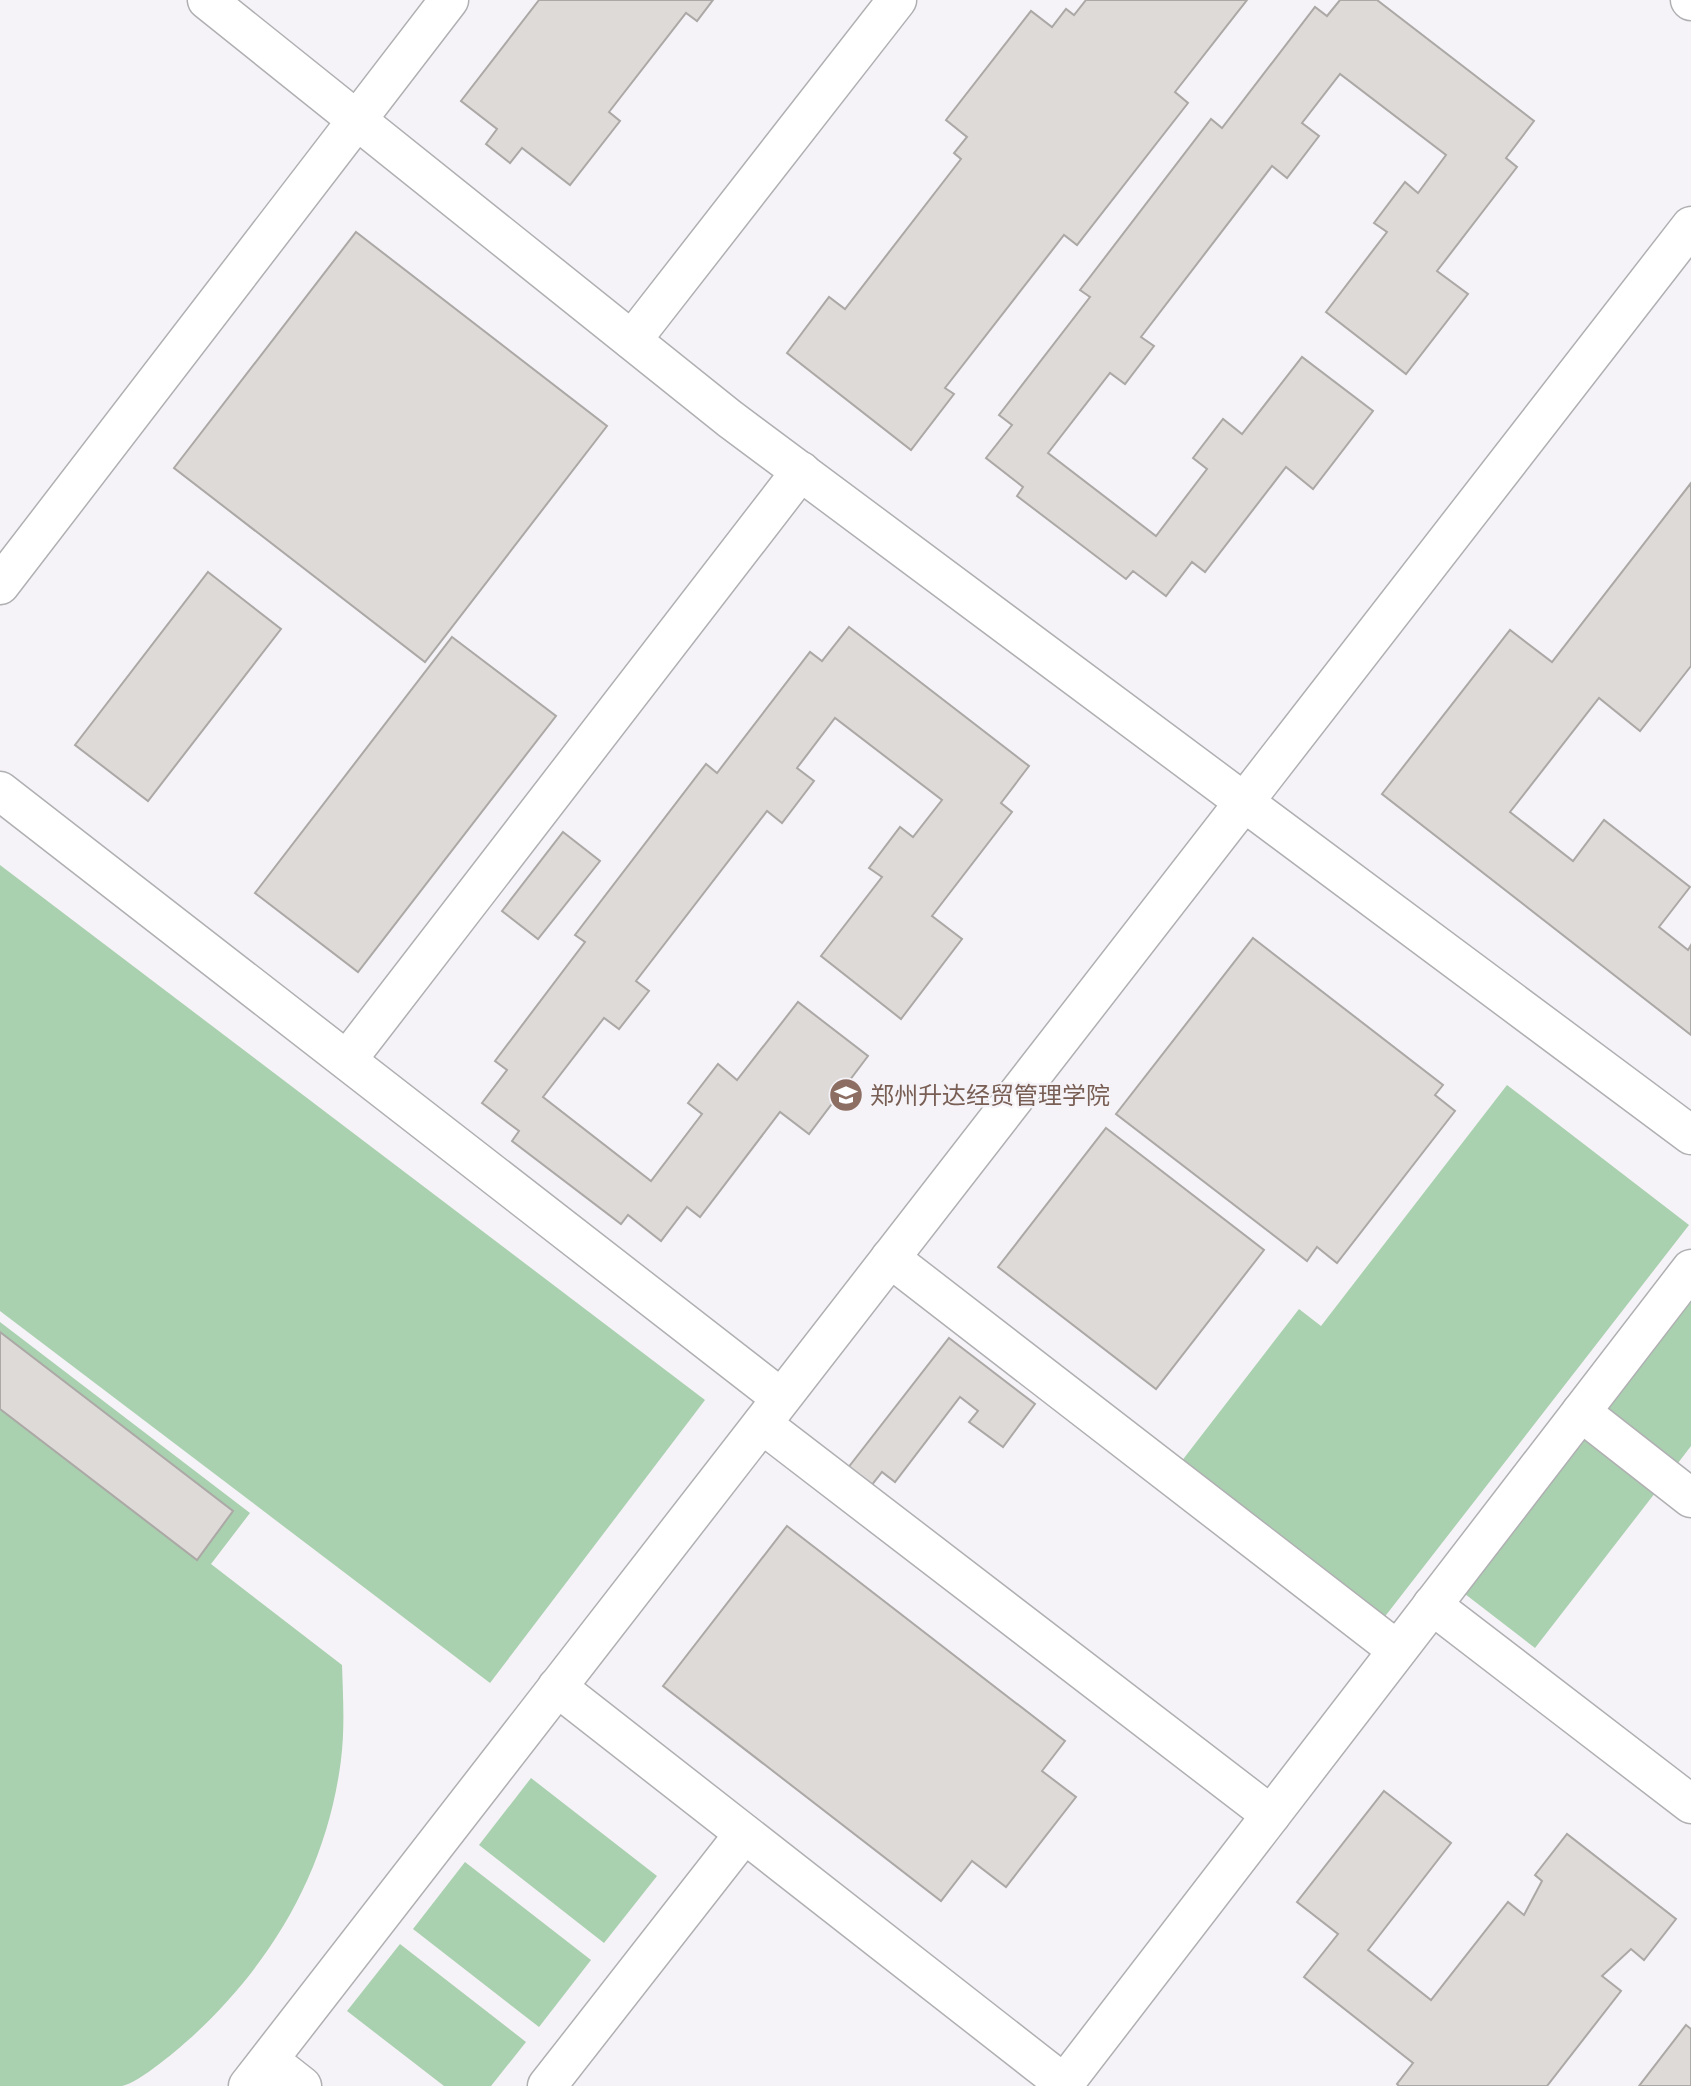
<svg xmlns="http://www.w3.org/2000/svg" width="1691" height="2086" font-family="Helvetica,'Noto Sans SC',sans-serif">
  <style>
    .green { fill: #a9d0af }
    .building { fill: #dddad8; stroke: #aba8a6; stroke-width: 2 }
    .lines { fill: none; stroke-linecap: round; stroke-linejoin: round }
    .minor-casing { stroke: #b0afb2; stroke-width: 41 }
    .major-casing { stroke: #b0afb2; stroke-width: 41 }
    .minor { stroke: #fff; stroke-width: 38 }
    .major { stroke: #fff; stroke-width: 38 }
    .labels { text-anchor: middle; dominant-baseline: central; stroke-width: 5; stroke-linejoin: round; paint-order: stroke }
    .education-label { font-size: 24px; fill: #785e54; stroke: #f5f3f7; text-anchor: start }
  </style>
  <rect width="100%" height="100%" fill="#f5f3f7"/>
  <g class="green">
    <polygon points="0,865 705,1400 490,1683 0,1311"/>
    <polygon points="1507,1085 1689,1225 1383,1619 1181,1462 1299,1309 1321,1326"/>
    <polygon points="1691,1301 1691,1446 1678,1463 1608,1409"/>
    <path d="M0,1322L250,1513L211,1564L342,1665C343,1696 345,1728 341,1760C327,1869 274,1960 195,2034C181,2047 139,2083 122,2086C110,2086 97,2086 85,2086C56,2086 28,2086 0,2086Z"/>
    <polygon points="1585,1438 1655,1493 1535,1648 1465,1594"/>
    <polygon points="531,1778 657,1876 604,1943 479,1845"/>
    <polygon points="465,1862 591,1960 539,2027 413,1929"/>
    <polygon points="400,1944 526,2042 491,2086 444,2086 347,2011"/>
  </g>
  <g class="building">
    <polygon points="539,0 713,0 697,21 686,13 609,112 620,121 570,185 522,148 510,163 486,144 497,129 461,101"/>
    <polygon points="1086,0 1247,0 1175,92 1188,103 1077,245 1064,235 945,388 954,394 911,450 787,353 829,297 845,309 961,159 954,153 967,137 946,120 1031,11 1052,27 1066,9 1074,15"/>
    <polygon points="1340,0 1377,0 1534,121 1506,158 1517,167 1437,271 1468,294 1406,374 1326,312 1387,232 1374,223 1405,182 1418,193 1446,155 1340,74 1302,123 1319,136 1287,178 1272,166 1141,337 1154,346 1125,384 1110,373 1048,453 1156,536 1207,469 1193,458 1223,419 1242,434 1302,357 1373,411 1313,489 1286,467 1205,572 1192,562 1166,596 1133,571 1126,579 1017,496 1023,487 986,458 1012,425 999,415 1090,297 1080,290 1211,119 1222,128 1315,7 1327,16"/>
    <polygon points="356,232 607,426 425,662 174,468"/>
    <polygon points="1691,483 1691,666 1640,731 1599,698 1510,812 1573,861 1604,820 1690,887 1659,927 1688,950 1691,945 1691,1035 1382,794 1510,630 1552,662"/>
    <polygon points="208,572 281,629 148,801 75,745"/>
    <polygon points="849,627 1029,766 1001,803 1012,812 932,916 962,939 901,1019 821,956 882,877 869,868 900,827 913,837 942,800 835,718 797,768 814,781 782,823 767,811 636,981 649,991 619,1029 604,1018 543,1097 651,1181 702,1114 688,1103 718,1064 737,1080 798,1002 868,1056 809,1134 780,1112 700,1217 687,1207 661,1241 628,1215 621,1224 512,1141 519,1131 482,1103 507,1070 495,1061 585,942 575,935 706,764 717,773 810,652 822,661"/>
    <polygon points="452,637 556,716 358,972 255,893"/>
    <polygon points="563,832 600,861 538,939 502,911"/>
    <polygon points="1253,938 1443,1085 1435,1095 1455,1111 1337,1263 1317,1247 1307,1261 1116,1114"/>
    <polygon points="1106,1128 1264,1250 1156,1389 998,1267"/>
    <polygon points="0,1332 233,1511 197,1560 0,1409"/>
    <polygon points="949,1338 1035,1404 1003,1447 969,1422 978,1411 960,1397 895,1482 882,1472 867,1491 844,1473"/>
    <polygon points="787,1526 1065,1741 1042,1771 1076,1797 1006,1887 972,1861 941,1901 663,1686"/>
    <polygon points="1384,1791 1451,1843 1368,1950 1431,2000 1508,1902 1524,1915 1542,1881 1535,1875 1567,1834 1676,1919 1644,1960 1631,1949 1602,1976 1621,1991 1547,2086 1399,2086 1397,2084 1413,2063 1304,1977 1338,1934 1297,1902"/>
    <polygon points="1686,2025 1691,2029 1691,2086 1639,2086"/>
  </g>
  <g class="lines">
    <g class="minor-casing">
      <g id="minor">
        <polyline points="207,0 730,419 1691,1135"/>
        <polyline points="632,340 897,0"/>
        <polyline points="0,585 449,0"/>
        <polyline points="0,791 781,1398"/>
        <polyline points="347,1060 801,471"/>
        <polyline points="890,1258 1397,1650"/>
        <polyline points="1581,1412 1691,1498"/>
        <polyline points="762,1424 1271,1815"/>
        <polyline points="1432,1605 1691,1804"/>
        <polyline points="557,1687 1067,2086"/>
        <polyline points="269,2060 302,2086"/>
        <polyline points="1064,2084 1691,1269"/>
        <polyline points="248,2086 1691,226"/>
        <polyline points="547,2086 744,1834"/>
      </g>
    </g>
    <g class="major-casing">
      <polyline id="major" points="1690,0 1691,1"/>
    </g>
    <use href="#minor" class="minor"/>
    <use href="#major" class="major"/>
  </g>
  <defs>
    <g id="university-disc" transform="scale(1.75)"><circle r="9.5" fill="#8d6e63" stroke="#f5f3f7"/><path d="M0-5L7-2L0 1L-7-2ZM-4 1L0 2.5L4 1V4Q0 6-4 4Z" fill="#fff"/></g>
  </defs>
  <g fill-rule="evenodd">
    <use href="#university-disc" x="846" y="1095"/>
  </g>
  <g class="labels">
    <g class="education-label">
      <text x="870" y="1095">郑州升达经贸管理学院</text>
    </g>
  </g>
</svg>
